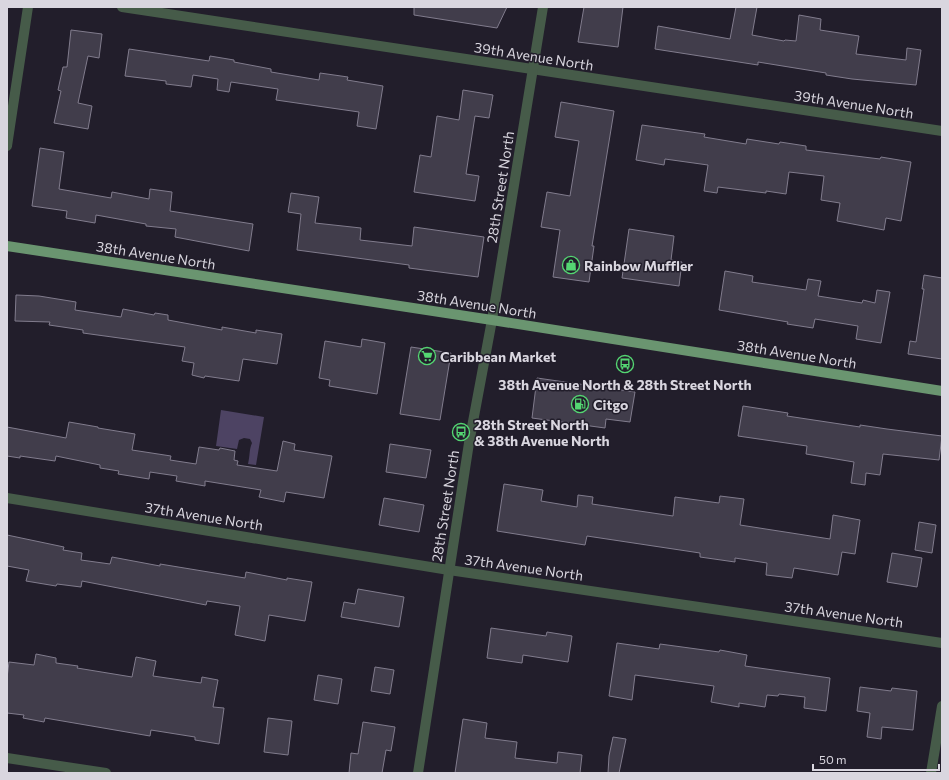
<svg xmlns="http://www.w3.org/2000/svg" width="949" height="780" font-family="Commissioner,sans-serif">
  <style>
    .green { fill: #4d4363 }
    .building { fill: #413d4b; stroke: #817c8d }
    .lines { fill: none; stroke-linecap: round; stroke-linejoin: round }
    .minor { stroke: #465b49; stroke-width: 10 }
    .major { stroke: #6a9570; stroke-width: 10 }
    .labels { text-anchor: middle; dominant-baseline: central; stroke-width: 3; stroke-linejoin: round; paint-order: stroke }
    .street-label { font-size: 14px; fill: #d9d6df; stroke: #221e2b }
    .poi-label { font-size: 14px; font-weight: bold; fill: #d9d6df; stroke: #221e2b; text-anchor: start }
  </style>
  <rect width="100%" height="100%" fill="#221e2b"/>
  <path class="green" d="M221,410L264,417L256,465L248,464C250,456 249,450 252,443L250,439L244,438L239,440L237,449L216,446Z"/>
  <g class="building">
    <polygon points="414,7 507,7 497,28 414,15"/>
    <polygon points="584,7 623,7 618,47 578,42"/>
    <polygon points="736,7 757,7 752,35 784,41 785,40 796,41 799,15 821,19 820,30 859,36 856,54 906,60 907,48 921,50 916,85 852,79 826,75 826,73 758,62 758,65 655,49 658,26 730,39"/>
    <polygon points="71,30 102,34 99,58 88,56 78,103 92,106 88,129 54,123 61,91 58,90 63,67 67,67"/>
    <polygon points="129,49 209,61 210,56 234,60 234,62 271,69 271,72 319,80 320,73 348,77 347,80 383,86 376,129 357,126 359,112 276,100 278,89 231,82 229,92 217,90 218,79 193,75 191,87 166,84 166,81 125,76"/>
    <polygon points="463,90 493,95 489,118 475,116 466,174 479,176 475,201 414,192 420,155 431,157 437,116 459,120"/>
    <polygon points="561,102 614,111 592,246 594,246 589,282 553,277 560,230 541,227 547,192 570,196 579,141 555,137"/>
    <polygon points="642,125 705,134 704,137 746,144 747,139 779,144 780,142 806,146 806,150 880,159 881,157 911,162 901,221 886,218 884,230 837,221 840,203 821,200 824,176 789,172 786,194 766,191 766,193 718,187 717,193 704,191 708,165 665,159 664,165 636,160"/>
    <polygon points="40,148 64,152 59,189 111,198 112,192 149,199 150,189 172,192 170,211 253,224 249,251 175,237 176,229 146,226 146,224 96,215 95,223 66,218 67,211 32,206"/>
    <polygon points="291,193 319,197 315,223 361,228 360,240 412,246 414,227 484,237 478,277 409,268 409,265 297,250 301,214 288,212"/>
    <polygon points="629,229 674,236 671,260 682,262 679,286 622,278"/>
    <polygon points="725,271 753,276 752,282 806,290 808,279 821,281 818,296 862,303 863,300 875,303 877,290 890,292 881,343 856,339 858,326 815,319 813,328 787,324 788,322 719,310"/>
    <polygon points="924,275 942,278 942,359 908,354 910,341 916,342 924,289 922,289"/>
    <polygon points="16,295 39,296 76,302 75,310 121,317 123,309 154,315 155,313 168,315 168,320 222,330 222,327 256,333 256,330 282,334 277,364 243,359 239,381 205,376 204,378 192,375 194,363 182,361 185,347 83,333 83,330 49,325 50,322 15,321"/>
    <polygon points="362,339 385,343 377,394 329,386 330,380 319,378 325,341 361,347"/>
    <polygon points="411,347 451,353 440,420 400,414"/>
    <polygon points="537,378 635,392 630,422 606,419 605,428 532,418"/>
    <polygon points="743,406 788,413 787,416 860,427 860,425 887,429 942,436 939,460 883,454 880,475 866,473 865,485 851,483 854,462 806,454 807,446 738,436"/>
    <polygon points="69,422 98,427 98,428 135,434 132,450 171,456 170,460 196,464 199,447 219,450 220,448 235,451 234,460 238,461 237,465 277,471 283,441 295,444 294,450 332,456 324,498 286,492 284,502 259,497 261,490 205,481 205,486 176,481 177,476 150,472 149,479 118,474 119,471 100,468 100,465 56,456 55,461 20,456 20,458 7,456 7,427 66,438"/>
    <polygon points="390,444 431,450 426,478 386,472"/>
    <polygon points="504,484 543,490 541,501 577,507 578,495 593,497 592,504 673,516 675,497 719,503 720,496 744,499 740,525 830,539 833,515 860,520 855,554 842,552 838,575 794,568 792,578 766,575 767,563 735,558 735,562 700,557 700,553 587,536 585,545 497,531"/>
    <polygon points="384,498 424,505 419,532 379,525"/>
    <polygon points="919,522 936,525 932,553 915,550"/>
    <polygon points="7,535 64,547 63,550 82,553 81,560 110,564 112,557 160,566 160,564 245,578 246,572 287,580 287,578 312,582 305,621 269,615 265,641 235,635 240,606 207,601 206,605 82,581 81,587 57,584 56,586 26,581 29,570 7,566"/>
    <polygon points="892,553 922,558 917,587 887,582"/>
    <polygon points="358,589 404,597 399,627 341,617 344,602 355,604"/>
    <polygon points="491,628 546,636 547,632 572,636 568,662 523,655 522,663 487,658"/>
    <polygon points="617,643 659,649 660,644 719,652 720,650 747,655 745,666 830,678 826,711 804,708 805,697 779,694 778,696 767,695 765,707 739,703 739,707 711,702 714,686 635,675 632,700 609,696"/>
    <polygon points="36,654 56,658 56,663 78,666 77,668 132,677 136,657 156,661 153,676 201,683 202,677 218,680 213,707 224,708 219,744 195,740 195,737 151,730 150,736 45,718 44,722 23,718 24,715 7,713 7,678 9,662 34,665"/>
    <polygon points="375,667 394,670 390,694 371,691"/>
    <polygon points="318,675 342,679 338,704 314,700"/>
    <polygon points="860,687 891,691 892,688 917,691 913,730 882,727 881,739 867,737 870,713 857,711"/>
    <polygon points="268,718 292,721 288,755 264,752"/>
    <polygon points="463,719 487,723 485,738 517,742 515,758 557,763 558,752 582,755 580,773 455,773"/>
    <polygon points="363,722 395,727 391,751 386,750 382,773 349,773 351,753 358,754"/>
    <polygon points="613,737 626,739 619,773 608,773 609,756"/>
  </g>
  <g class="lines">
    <g class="minor">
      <polyline points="122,7 942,131"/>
      <polyline points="7,146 28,7"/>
      <polyline points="7,498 449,570 942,643"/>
      <polyline points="7,758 106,773"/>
      <polyline points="418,773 469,443 492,320 543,7"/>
      <polyline points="931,773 942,706"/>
    </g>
    <polyline class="major" points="7,246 492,320 942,391"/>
  </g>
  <defs>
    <g id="shop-ring" transform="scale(0.9)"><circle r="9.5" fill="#221e2b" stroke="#54d672" stroke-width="1.5"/><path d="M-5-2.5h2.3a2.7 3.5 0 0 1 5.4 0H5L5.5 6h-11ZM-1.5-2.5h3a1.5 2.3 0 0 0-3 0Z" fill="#54d672"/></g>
    <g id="supermarket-ring" transform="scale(0.9)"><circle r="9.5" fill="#221e2b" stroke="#54d672" stroke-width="1.5"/><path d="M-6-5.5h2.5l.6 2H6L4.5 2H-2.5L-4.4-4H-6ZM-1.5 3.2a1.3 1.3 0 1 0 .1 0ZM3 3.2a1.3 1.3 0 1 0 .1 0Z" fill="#54d672"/></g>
    <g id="bus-ring" transform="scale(0.9)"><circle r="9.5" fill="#221e2b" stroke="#54d672" stroke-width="1.5"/><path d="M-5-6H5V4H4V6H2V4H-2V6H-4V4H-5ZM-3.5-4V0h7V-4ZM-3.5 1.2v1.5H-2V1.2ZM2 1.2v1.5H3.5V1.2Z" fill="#54d672"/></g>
    <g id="fuel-ring" transform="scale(0.9)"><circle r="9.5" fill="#221e2b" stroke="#54d672" stroke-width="1.5"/><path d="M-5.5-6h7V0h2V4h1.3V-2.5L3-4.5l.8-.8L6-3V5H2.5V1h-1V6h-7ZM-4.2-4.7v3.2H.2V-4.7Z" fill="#54d672"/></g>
  </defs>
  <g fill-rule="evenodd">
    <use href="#shop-ring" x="571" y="265"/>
    <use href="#supermarket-ring" x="427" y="356"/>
    <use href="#bus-ring" x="625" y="364"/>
    <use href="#fuel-ring" x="580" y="404"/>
    <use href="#bus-ring" x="461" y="432"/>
  </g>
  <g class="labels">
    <g class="street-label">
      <text transform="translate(534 56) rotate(9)">39th Avenue North</text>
      <text transform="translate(854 104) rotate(9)">39th Avenue North</text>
      <text transform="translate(500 187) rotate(-81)">28th Street North</text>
      <text transform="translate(156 255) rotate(9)">38th Avenue North</text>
      <text transform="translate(477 304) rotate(9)">38th Avenue North</text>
      <text transform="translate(797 354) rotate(9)">38th Avenue North</text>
      <text transform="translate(445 506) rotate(-81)">28th Street North</text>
      <text transform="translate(204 516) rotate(9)">37th Avenue North</text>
      <text transform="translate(524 567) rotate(8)">37th Avenue North</text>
      <text transform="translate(844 614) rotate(8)">37th Avenue North</text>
    </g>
    <g class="poi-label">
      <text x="584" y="265">Rainbow Muffler</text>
      <text x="440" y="356">Caribbean Market</text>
      <text x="625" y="384" text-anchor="middle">38th Avenue North &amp; 28th Street North</text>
      <text x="593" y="404">Citgo</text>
      <text x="474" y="424">28th Street North<tspan x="474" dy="16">&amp; 38th Avenue North</tspan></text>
    </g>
  </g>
  <rect width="949" height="780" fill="none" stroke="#d9d6df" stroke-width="16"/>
  <path d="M813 764v6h126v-6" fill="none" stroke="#d9d6df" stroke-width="2"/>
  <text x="819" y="764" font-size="12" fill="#d9d6df" stroke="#221e2b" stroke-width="3" paint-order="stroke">50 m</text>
</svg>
